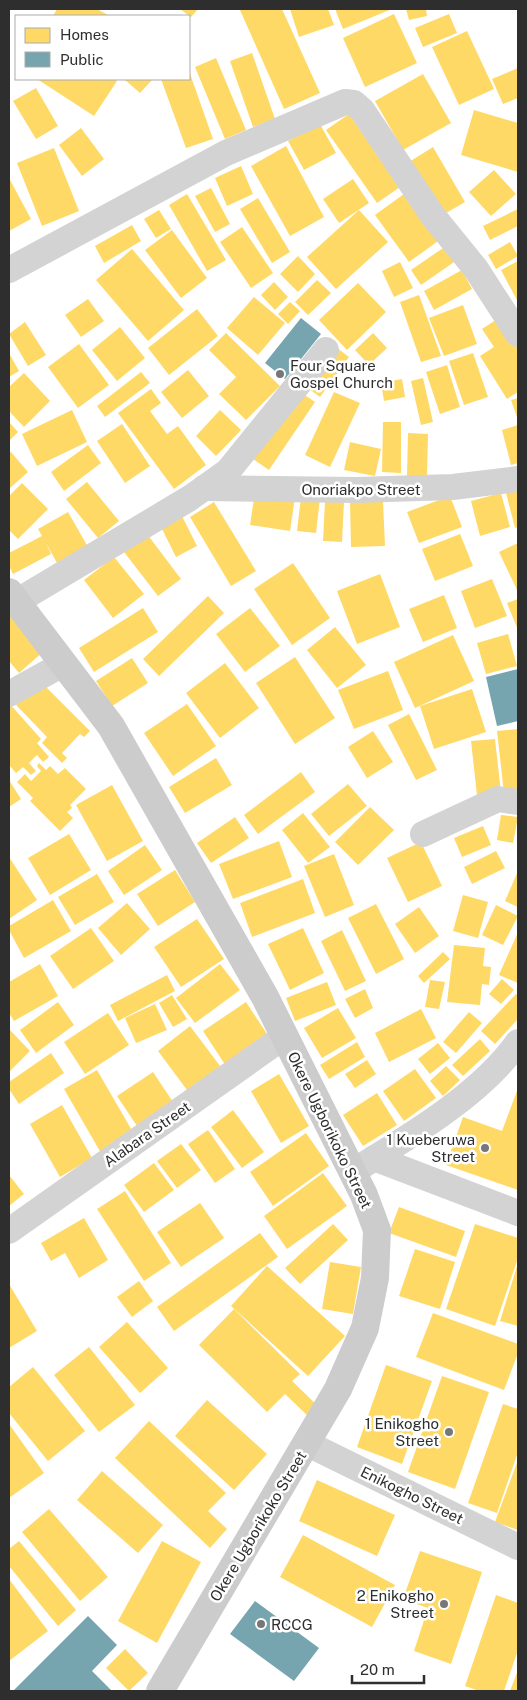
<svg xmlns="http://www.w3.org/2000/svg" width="527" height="1700" font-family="'Public Sans',sans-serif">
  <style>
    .homes { fill: #ffd966 }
    .public { fill: #76a5af }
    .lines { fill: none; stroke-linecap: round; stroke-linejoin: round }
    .street { stroke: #d3d3d3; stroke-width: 26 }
    .secondary { stroke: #ccc; stroke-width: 28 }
    .poi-dot { fill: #777; stroke: #fff; stroke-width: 2 }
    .labels { text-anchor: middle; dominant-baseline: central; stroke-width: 5; stroke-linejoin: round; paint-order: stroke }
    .poi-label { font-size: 15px; fill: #2e2e2e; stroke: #fff; text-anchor: end }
    .street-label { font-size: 15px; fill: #2e2e2e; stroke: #fff }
  </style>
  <rect width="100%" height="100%" fill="#fff"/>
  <g class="homes">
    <polygon points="57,9 97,9 110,16 53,16"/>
    <polygon points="180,9 198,9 191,17"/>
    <polygon points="243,9 282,9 320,93 284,109 240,10"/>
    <polygon points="290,9 328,9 334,25 299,37"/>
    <polygon points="335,9 392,9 343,29"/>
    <polygon points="406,9 426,9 427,16 409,20"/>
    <polygon points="394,14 417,63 365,87 343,38"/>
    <polygon points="449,14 457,33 423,47 415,28"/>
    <polygon points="467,31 494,89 459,105 432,47"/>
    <polygon points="252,53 275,119 253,127 230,61"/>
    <polygon points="216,58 246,130 225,139 195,67"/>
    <polygon points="518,68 518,98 503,104 492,79"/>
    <polygon points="189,71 213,139 186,148 161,79 189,79"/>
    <polygon points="423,74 451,123 403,150 375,101"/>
    <polygon points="37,79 114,79 117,81 94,116"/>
    <polygon points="124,79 153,79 140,93"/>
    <polygon points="36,88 58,126 36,139 13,101"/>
    <polygon points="474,110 518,123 518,172 461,155"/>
    <polygon points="349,114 400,187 377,203 326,130"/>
    <polygon points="320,124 336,153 304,170 288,141"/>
    <polygon points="81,128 104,159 82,176 59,145"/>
    <polygon points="286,146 324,217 290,236 251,166"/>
    <polygon points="433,147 465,202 441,216 409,162"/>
    <polygon points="54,148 79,211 42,226 17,163"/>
    <polygon points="241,166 253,194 227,206 215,178"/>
    <polygon points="494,170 516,194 491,216 469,192"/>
    <polygon points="9,178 31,219 9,231"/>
    <polygon points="353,179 369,203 339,223 323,199"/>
    <polygon points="211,188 230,224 215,232 195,196"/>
    <polygon points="408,191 441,239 409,262 375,215"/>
    <polygon points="187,194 226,260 207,271 169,205"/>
    <polygon points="258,198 290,252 272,263 240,209"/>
    <polygon points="518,209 518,226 490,240 483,226"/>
    <polygon points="159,210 171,229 156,238 144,219"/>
    <polygon points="359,210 388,242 336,289 307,257"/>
    <polygon points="132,225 141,241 104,263 95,246"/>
    <polygon points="242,227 273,273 251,288 220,242"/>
    <polygon points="172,230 207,278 181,298 145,250"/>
    <polygon points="510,242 518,256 496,269 488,255"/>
    <polygon points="446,246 457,260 421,285 411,270"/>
    <polygon points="132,249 184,310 148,341 96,280"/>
    <polygon points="298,256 315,274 298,292 280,274"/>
    <polygon points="518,261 518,302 501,270"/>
    <polygon points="400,262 413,288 394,297 382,271"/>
    <polygon points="462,270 472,289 434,310 424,291"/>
    <polygon points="317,280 331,293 308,315 295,302"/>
    <polygon points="274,282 288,297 275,310 261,295"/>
    <polygon points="358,283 386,312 347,350 319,320"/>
    <polygon points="419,295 441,356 421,362 400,302"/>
    <polygon points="254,297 285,323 258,355 227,328"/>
    <polygon points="88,299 104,321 81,337 65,315"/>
    <polygon points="290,302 300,311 288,324 278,314"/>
    <polygon points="463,305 477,344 444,356 429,318"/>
    <polygon points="197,309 218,336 169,375 148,348"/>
    <polygon points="499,318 518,349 518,392 507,399 480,356 494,347 482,329"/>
    <polygon points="25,322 46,355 28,366 9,334"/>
    <polygon points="120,327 145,358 117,381 92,350"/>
    <polygon points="226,333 280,386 246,420 219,394 236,377 209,350"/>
    <polygon points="373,333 387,348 369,365 355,350"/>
    <polygon points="79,344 109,385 78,408 48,367"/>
    <polygon points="337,348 349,357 320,397 308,388"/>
    <polygon points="9,353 19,371 9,377"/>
    <polygon points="473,353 488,397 464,405 449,361"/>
    <polygon points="447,365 460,407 440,414 426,372"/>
    <polygon points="188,370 209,396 182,418 161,392"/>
    <polygon points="141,372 150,383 105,417 97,406"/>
    <polygon points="24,373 50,401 24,427 9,411 9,387"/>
    <polygon points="423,378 433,422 421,425 411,381"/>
    <polygon points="402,379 405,397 384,401 381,383"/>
    <polygon points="151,389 161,403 150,411 167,434 178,426 206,465 174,489 118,413"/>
    <polygon points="299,391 315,402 269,470 253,459"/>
    <polygon points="334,392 360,403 330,467 305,455"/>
    <polygon points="518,398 518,420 511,400"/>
    <polygon points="72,410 87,442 37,466 22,434"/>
    <polygon points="220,410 241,430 216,456 196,436"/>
    <polygon points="9,422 18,432 9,441"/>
    <polygon points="383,422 401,422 401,473 382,472"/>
    <polygon points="122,424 150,466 125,483 97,441"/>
    <polygon points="518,425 518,463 511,465 502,430"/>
    <polygon points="408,433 428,434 427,477 407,476"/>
    <polygon points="350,442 381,449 375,476 344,470"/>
    <polygon points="88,445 101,463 64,491 51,472"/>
    <polygon points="11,452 28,472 9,489 9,453"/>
    <polygon points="87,482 119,521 98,538 66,499"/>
    <polygon points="22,483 48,509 18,539 9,530 9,496"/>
    <polygon points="518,490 518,527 515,528 506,493"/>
    <polygon points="255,492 295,497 290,531 250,525"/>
    <polygon points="501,493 510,527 480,536 471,501"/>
    <polygon points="450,496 462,527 419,543 407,512"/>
    <polygon points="301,497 320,498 316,533 297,531"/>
    <polygon points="325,501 344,502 342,542 323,541"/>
    <polygon points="383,501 385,546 351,547 350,502"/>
    <polygon points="214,502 256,571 231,586 190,517"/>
    <polygon points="179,510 197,546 176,557 158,521"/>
    <polygon points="68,512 88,547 57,563 46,543 51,554 13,574 9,566 9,553 42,536 38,529"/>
    <polygon points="144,530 181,579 158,596 121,548"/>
    <polygon points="460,534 473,566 435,581 422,549"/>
    <polygon points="518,543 518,592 499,552"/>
    <polygon points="114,557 144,594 113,618 84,580"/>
    <polygon points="293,563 330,618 292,645 254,589"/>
    <polygon points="380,574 400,627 357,644 337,591"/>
    <polygon points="492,579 507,616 475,628 461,591"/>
    <polygon points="444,595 457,628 423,642 409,609"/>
    <polygon points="208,596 224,613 159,676 143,659"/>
    <polygon points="518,599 518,630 507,603"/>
    <polygon points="143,608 158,632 94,672 79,648"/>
    <polygon points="250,608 280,646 245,672 216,634"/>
    <polygon points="9,610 44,651 19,673 9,661"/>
    <polygon points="335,627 366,665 337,688 307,650"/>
    <polygon points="508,634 517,666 486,674 477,643"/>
    <polygon points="453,635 474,681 415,708 394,662"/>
    <polygon points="295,657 335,718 295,744 256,683"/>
    <polygon points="132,658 148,683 112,706 96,681"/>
    <polygon points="225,663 259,708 220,738 186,693"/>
    <polygon points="388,671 403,710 354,729 338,690"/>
    <polygon points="40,681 90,731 84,737 80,734 62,753 67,758 62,763 42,743 47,737 16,705"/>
    <polygon points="472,689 486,732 434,749 420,706"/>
    <polygon points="9,703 41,739 37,743 49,757 43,762 37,755 29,763 36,771 31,775 23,767 16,773 9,765"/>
    <polygon points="187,704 216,746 173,776 144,733"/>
    <polygon points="409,714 437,770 416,780 388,725"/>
    <polygon points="518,729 518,792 504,793 497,731"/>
    <polygon points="373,731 393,762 367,778 348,747"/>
    <polygon points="495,739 501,793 477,795 471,741"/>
    <polygon points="216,758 232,785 185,813 169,787"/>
    <polygon points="39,763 46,770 50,766 58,774 65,768 86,789 70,805 72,808 67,812 73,818 60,831 30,801 33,798 17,782 25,774 31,781 41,771 37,766"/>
    <polygon points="301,772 315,792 258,834 244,815"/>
    <polygon points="9,780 21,799 9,807"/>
    <polygon points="348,784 367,806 329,836 311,814"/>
    <polygon points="112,785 143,841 107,861 76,805"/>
    <polygon points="370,807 394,830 358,865 335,842"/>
    <polygon points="303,813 330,847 308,863 282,830"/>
    <polygon points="501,815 518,817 513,843 497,840"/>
    <polygon points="235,817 249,838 211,863 197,843"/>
    <polygon points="483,826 491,845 462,857 454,838"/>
    <polygon points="69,834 91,870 50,895 28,858"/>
    <polygon points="279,841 292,877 233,899 219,864"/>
    <polygon points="421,842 442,886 408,902 387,858"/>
    <polygon points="145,845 162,870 124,895 108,871"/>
    <polygon points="496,851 505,868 472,884 464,867"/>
    <polygon points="334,854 354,905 325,917 304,866"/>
    <polygon points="9,857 37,900 9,919"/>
    <polygon points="175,870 195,902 158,926 137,894"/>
    <polygon points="518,871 518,907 505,901"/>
    <polygon points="97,874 114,902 75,925 58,897"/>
    <polygon points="303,879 315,913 252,937 240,903"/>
    <polygon points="463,895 488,902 478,938 453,931"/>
    <polygon points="53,900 71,931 24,958 9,930 9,926"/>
    <polygon points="127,903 150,929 121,955 98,928"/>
    <polygon points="376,904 404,959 376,974 348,918"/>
    <polygon points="496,905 518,916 503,945 482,935"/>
    <polygon points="419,907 439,936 415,953 395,924"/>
    <polygon points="197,919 224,959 181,987 154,947"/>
    <polygon points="91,928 114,961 73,989 50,956"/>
    <polygon points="303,928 324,973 290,990 268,944"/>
    <polygon points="342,930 366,981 345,991 321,941"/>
    <polygon points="518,932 518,983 499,975"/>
    <polygon points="454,945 485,948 483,966 491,967 489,985 482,984 480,1005 447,1002"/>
    <polygon points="443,952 450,959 424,983 418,976"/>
    <polygon points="40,964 58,996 14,1021 9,1013 9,982"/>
    <polygon points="220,964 240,990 195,1023 176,998"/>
    <polygon points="167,975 175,991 118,1021 110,1005"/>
    <polygon points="502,979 514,990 501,1004 489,994"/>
    <polygon points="430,980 445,982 439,1009 425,1007"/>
    <polygon points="327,982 336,1005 295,1021 286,998"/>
    <polygon points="365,989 373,1008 355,1018 345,999"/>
    <polygon points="516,994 518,996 518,1019 495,1044 481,1031"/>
    <polygon points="172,995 187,1019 173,1027 159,1003"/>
    <polygon points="58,1002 74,1025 36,1053 20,1030"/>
    <polygon points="246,1002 271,1040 228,1069 203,1031"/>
    <polygon points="155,1004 167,1030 136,1043 125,1018"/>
    <polygon points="338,1008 356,1038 322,1058 304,1028"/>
    <polygon points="421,1009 436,1038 389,1062 375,1033"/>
    <polygon points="469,1012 482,1023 456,1053 443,1042"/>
    <polygon points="108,1013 129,1045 85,1074 64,1042"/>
    <polygon points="190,1026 223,1070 190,1094 158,1051"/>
    <polygon points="9,1029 30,1051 9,1072"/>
    <polygon points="480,1039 490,1051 463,1076 452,1065"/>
    <polygon points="357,1042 365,1057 329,1079 320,1065"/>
    <polygon points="438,1043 450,1058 430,1074 418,1059"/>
    <polygon points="51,1053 64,1073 19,1104 9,1089 9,1082"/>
    <polygon points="367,1060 376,1074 355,1088 345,1074"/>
    <polygon points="446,1066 460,1080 443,1096 430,1081"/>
    <polygon points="415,1069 436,1098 404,1121 383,1091"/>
    <polygon points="97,1070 134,1134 101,1153 64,1089"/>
    <polygon points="153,1072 173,1102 137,1126 117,1096"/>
    <polygon points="279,1074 309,1126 281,1143 251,1091"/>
    <polygon points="518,1088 518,1190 446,1165 463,1117 502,1131"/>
    <polygon points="377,1093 397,1125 363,1146 343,1115"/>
    <polygon points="62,1105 92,1158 60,1177 30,1124"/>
    <polygon points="233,1110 264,1152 242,1168 211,1127"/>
    <polygon points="208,1130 235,1169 215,1183 188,1144"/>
    <polygon points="306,1133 329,1166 273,1206 250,1172"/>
    <polygon points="181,1144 201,1170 177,1188 157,1161"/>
    <polygon points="154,1163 174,1190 144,1212 124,1185"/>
    <polygon points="323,1173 347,1206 287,1249 264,1216"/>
    <polygon points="9,1175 24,1194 9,1206"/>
    <polygon points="125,1191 171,1263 144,1281 97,1209"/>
    <polygon points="200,1203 224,1238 181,1267 157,1232"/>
    <polygon points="399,1207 465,1231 456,1257 389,1233"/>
    <polygon points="84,1218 108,1260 79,1278 65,1253 51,1261 41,1243"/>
    <polygon points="333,1224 348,1240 300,1284 285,1268"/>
    <polygon points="475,1224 518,1238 518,1258 495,1326 446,1309"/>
    <polygon points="260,1233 278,1257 174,1331 157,1307"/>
    <polygon points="415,1249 455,1262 440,1309 399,1296"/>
    <polygon points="330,1262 361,1267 353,1314 322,1309"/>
    <polygon points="518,1263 518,1326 500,1321"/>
    <polygon points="267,1266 345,1336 308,1376 231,1306"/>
    <polygon points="139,1281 153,1301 132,1317 117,1297"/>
    <polygon points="9,1284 37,1331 9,1348"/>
    <polygon points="234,1309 300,1374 292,1381 319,1407 309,1417 285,1394 267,1412 199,1345"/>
    <polygon points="433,1313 518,1344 518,1353 504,1390 416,1357"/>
    <polygon points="127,1322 168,1368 140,1393 99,1347"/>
    <polygon points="89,1347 135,1405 99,1432 54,1375"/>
    <polygon points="386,1365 432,1381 402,1464 357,1447"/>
    <polygon points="33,1367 85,1431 48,1461 9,1413 9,1387"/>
    <polygon points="442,1376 489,1392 455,1489 408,1472"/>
    <polygon points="207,1400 267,1454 234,1490 175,1436"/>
    <polygon points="503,1404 518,1409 518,1452 497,1513 468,1503"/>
    <polygon points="149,1421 226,1493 208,1511 227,1529 210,1548 115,1458"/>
    <polygon points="9,1424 44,1473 9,1498"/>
    <polygon points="518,1460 518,1530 495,1522"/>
    <polygon points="102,1471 163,1525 138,1553 77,1500"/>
    <polygon points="317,1480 395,1515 377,1556 299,1521"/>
    <polygon points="49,1509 108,1577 80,1601 22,1532"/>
    <polygon points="303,1535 395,1585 372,1627 280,1577"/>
    <polygon points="19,1541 76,1610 58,1626 9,1566 9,1549"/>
    <polygon points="162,1541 201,1562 157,1643 118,1621"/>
    <polygon points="420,1551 482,1572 451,1664 414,1651 428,1608 403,1599"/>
    <polygon points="9,1579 48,1631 9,1661"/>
    <polygon points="496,1595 518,1603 518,1650 504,1691 479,1691 465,1686"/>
    <polygon points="125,1649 148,1673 129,1691 106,1668"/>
    <polygon points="518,1670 518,1691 510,1691"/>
  </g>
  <g class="public">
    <polygon points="301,318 321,334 285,379 265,363"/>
    <polygon points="518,669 518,721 497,726 486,677"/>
    <polygon points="255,1601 319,1648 294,1681 230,1634"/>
    <polygon points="88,1616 117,1645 92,1671 112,1691 13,1691"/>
  </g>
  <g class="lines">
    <g class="street">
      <polyline points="9,270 226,153 345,102 354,103 362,110 433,216 476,269 518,334"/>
      <polyline points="204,488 356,490 453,487 518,479"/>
      <polyline points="16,602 190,498 228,471 326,350"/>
      <polyline points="9,694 63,664"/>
      <polyline points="423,834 498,799 518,802"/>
      <polyline points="374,1158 518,1213"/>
      <path d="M352,1172C407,1138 481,1095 518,1042"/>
      <polyline points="9,1231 285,1036"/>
      <polyline points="306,1443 518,1547"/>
    </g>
    <polyline class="secondary" points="9,592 111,726 265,997 364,1195 377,1230 375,1278 365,1328 338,1389 160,1691"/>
  </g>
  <g class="poi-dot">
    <circle cx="280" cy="374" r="5"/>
    <circle cx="485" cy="1148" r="5"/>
    <circle cx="449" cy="1432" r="5"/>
    <circle cx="444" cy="1604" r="5"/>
    <circle cx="261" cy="1624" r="5"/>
  </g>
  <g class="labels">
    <g class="poi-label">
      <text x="290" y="365" text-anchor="start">Four Square<tspan x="290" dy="17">Gospel Church</tspan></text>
      <text x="475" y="1139">1 Kueberuwa<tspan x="475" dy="17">Street</tspan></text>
      <text x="439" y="1423">1 Enikogho<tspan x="439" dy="17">Street</tspan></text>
      <text x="434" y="1595">2 Enikogho<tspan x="434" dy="17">Street</tspan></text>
      <text x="271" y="1624" text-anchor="start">RCCG</text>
    </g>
    <g class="street-label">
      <text x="361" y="489">Onoriakpo Street</text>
      <text transform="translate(330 1130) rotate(64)">Okere Ugborikoko Street</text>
      <text transform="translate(147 1134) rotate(-35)">Alabara Street</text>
      <text transform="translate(412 1495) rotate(26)">Enikogho Street</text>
      <text transform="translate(258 1526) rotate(-59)">Okere Ugborikoko Street</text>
    </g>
  </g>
  <rect width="527" height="1700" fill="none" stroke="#2e2e2e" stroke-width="20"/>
  <rect x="15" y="15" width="175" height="65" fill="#ffffff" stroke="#ababab"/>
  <rect x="25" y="28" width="25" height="15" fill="#ffd966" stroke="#ababab"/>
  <text x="60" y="40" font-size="15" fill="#2e2e2e">Homes</text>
  <rect x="25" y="52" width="25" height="15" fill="#76a5af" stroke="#ababab"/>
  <text x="60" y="65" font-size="15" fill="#2e2e2e">Public</text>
  <path d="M352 1675v8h72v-8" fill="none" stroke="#2e2e2e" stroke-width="2.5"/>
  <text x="360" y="1675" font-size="15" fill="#2e2e2e" stroke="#ffffff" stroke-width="4" paint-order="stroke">20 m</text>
</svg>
